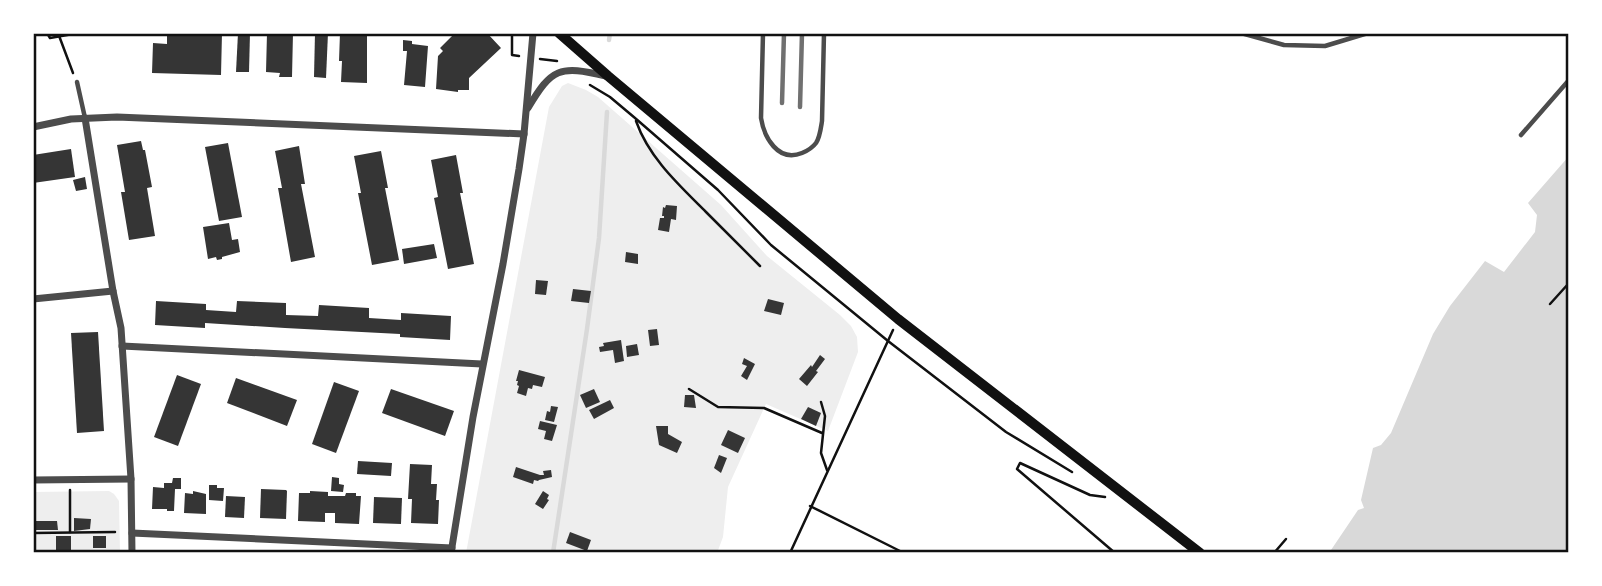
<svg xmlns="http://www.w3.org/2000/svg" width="1602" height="586" font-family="'Roboto Condensed',sans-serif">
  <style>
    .green { fill: #eee }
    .water { fill: #d9d9d9 }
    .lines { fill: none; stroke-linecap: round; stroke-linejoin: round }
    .stream { stroke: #d9d9d9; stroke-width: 4.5 }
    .building { fill: #353535 }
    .path { stroke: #111; stroke-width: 2.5 }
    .service { stroke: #4c4c4c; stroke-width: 4.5 }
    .minor { stroke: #4c4c4c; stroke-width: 7 }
    .secondary { stroke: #111; stroke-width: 10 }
    .rail { stroke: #707070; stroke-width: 4.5 }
    .neatline { fill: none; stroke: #111; stroke-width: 2.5 }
  </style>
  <rect width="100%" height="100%" fill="#fff"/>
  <g class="green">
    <polygon points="568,83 586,90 598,97 721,205 767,256 840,315 851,326 857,337 858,352 828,431 766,404 728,487 723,537 717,553 466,553 549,107 562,86"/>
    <polygon points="109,491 114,494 119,501 120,553 33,553 33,492"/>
  </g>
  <polygon class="water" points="1569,156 1569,553 1329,553 1358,510 1364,508 1361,500 1373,448 1381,445 1391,433 1433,334 1450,306 1485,261 1504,272 1535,232 1537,215 1528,203"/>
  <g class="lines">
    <g class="stream">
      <polyline points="609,40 610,33"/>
      <polyline points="553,553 587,329 599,238 607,112"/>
    </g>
  </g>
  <g class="building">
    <polygon points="167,33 222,33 221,75 152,73 153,43 167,44"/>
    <polygon points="238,33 250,33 249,72 236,72"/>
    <polygon points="267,33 293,33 292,77 279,77 280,73 266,72"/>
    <polygon points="315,33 328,33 326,78 314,77"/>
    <polygon points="340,33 367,33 367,83 341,82 342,61 339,61"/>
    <polygon points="455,33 487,33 501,48 469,78 469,90 458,90 458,92 436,89 438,56 443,51 440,48"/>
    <polygon points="403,40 412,41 412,44 428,46 425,87 404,85 407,51 403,51"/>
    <polygon points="141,141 143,150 145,150 152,187 147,188 155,236 129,240 121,192 125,192 117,145"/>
    <polygon points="228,143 242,217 219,221 205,147"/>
    <polygon points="299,146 305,184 301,184 315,257 291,262 278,188 282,188 275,151"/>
    <polygon points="71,149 75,177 33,183 33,155"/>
    <polygon points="381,151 388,188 385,188 399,260 372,265 358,193 361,193 354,156"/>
    <polygon points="456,155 463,193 460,193 474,264 448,269 434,198 438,197 431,160"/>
    <polygon points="85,177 87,189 76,191 73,180"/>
    <polygon points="666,205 677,206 676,220 671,219 669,232 658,230 660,218 664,218 664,216 662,216 663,207 665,208"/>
    <polygon points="229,223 232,240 238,239 240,252 222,257 222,259 217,260 216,257 208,259 203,227"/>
    <polygon points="434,244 437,258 404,264 402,249"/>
    <polygon points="626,252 638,254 638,264 625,262"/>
    <polygon points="536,280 548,281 546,295 535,294"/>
    <polygon points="573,289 591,291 589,303 571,301"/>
    <polygon points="768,299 784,303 781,315 764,311"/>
    <polygon points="156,301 206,304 206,310 236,312 237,301 286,303 286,315 318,316 319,305 369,308 369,318 401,320 401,313 451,316 450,340 400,337 400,334 285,328 205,323 205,328 155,325"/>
    <polygon points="657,329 659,345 650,346 648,330"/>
    <polygon points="98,332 104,431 77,433 71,333"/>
    <polygon points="621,340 624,361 615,363 613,350 600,352 599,347 604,346 603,343"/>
    <polygon points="637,344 639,355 627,357 626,346"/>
    <polygon points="820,355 825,359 816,371 818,372 807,386 799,379 811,365 812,367"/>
    <polygon points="744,358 755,364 747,380 741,376 747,366 742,364"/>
    <polygon points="519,370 545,377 542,387 533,385 532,389 528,388 526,396 517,393 519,386 517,385 518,381 516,381"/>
    <polygon points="177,375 201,384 178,446 154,437"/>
    <polygon points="236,378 297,400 287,426 227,403"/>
    <polygon points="334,382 359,391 336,453 312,444"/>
    <polygon points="391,389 454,411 445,436 382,413"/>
    <polygon points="594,389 600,402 586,408 580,395"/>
    <polygon points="685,395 694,395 696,408 684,407"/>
    <polygon points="610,400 614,408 594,419 589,410"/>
    <polygon points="551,406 558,407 554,422 545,420 547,411 550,412"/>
    <polygon points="808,407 821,413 816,426 801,419"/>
    <polygon points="540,421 557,425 552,441 544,439 546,431 538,429"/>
    <polygon points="656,426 668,426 668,434 682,442 677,453 659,445"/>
    <polygon points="728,430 745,438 738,453 721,445"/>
    <polygon points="719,455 727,458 721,473 714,468"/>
    <polygon points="358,461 392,463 391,476 357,474"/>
    <polygon points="410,464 432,465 431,484 437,484 436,500 439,500 438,524 411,523 412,499 408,499"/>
    <polygon points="516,467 540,475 544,475 543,471 551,470 552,477 539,480 538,481 534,480 533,484 513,477"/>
    <polygon points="332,477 339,478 339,484 344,485 343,492 331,491"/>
    <polygon points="173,478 181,478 181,489 175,489 174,511 167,511 167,509 152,509 153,487 164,488 164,483 172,483"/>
    <polygon points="209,485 217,485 217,488 224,488 223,501 209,500"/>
    <polygon points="261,489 286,490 287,491 286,519 260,518"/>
    <polygon points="193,491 206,494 206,514 184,513 185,493 193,494"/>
    <polygon points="310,491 328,492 328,496 345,496 346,493 356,493 356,496 361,496 359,524 335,523 335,513 325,513 325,522 298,521 299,493 310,493"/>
    <polygon points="543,491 549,495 547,499 549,500 543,509 535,504"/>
    <polygon points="226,496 245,497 244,518 225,517"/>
    <polygon points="374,497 402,498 401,524 373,523"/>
    <polygon points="74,518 91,519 90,529 74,531"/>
    <polygon points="33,521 57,521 58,530 33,530"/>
    <polygon points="570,532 591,540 587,551 566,543"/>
    <rect x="56" y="536" width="15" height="14"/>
    <rect x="93" y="536" width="13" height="12"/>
  </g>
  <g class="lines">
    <g class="path">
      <polyline points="47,33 50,38 73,34"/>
      <polyline points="58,33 73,73"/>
      <polyline points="512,33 512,55 519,56"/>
      <polyline points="540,59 557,61"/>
      <polyline points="590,85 610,97 635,118 718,190 771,245 888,341 1006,432 1072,472"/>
      <path d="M636,121C649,158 679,185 706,212C724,230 742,248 760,266"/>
      <polyline points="1550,304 1569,283"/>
      <polyline points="689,389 718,407 764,408 822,433"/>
      <polyline points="821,402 825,416 821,453 827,470"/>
      <polyline points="70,490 70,532"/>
      <polyline points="1105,497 1090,495 1020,463 1017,469 1115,553"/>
      <polyline points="810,506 904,553"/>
      <polyline points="33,533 115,532"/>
      <polyline points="790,553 893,330"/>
      <polyline points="1274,553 1286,539"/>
    </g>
    <g class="service">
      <path d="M763,33L761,118C764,137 778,163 802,153C807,151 813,147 816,143C820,137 821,127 822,121L824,33"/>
      <polyline points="1241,33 1284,45 1325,46 1368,33"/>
      <polyline points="77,82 85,118"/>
      <polyline points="1521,135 1569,80"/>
    </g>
    <g class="minor">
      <path d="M528,108C552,68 559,65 606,76"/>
      <polyline points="85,118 113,291 121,328 131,479 132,553"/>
      <polyline points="33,127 71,119 117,117 524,134"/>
      <polyline points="33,299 113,291"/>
      <polyline points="122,346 482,364"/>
      <polyline points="33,480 131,479"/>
      <polyline points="132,533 452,548"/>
      <polyline points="451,553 473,417 503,264 519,169 524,134 533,33"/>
    </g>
    <polyline class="secondary" points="559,33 608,76 898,319 1200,553"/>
    <g class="rail">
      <polyline points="782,103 784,33"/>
      <polyline points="800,107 802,33"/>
    </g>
  </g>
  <rect width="1602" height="586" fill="none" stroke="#ffffff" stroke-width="70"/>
  <rect x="35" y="35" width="1532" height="516" class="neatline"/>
</svg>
